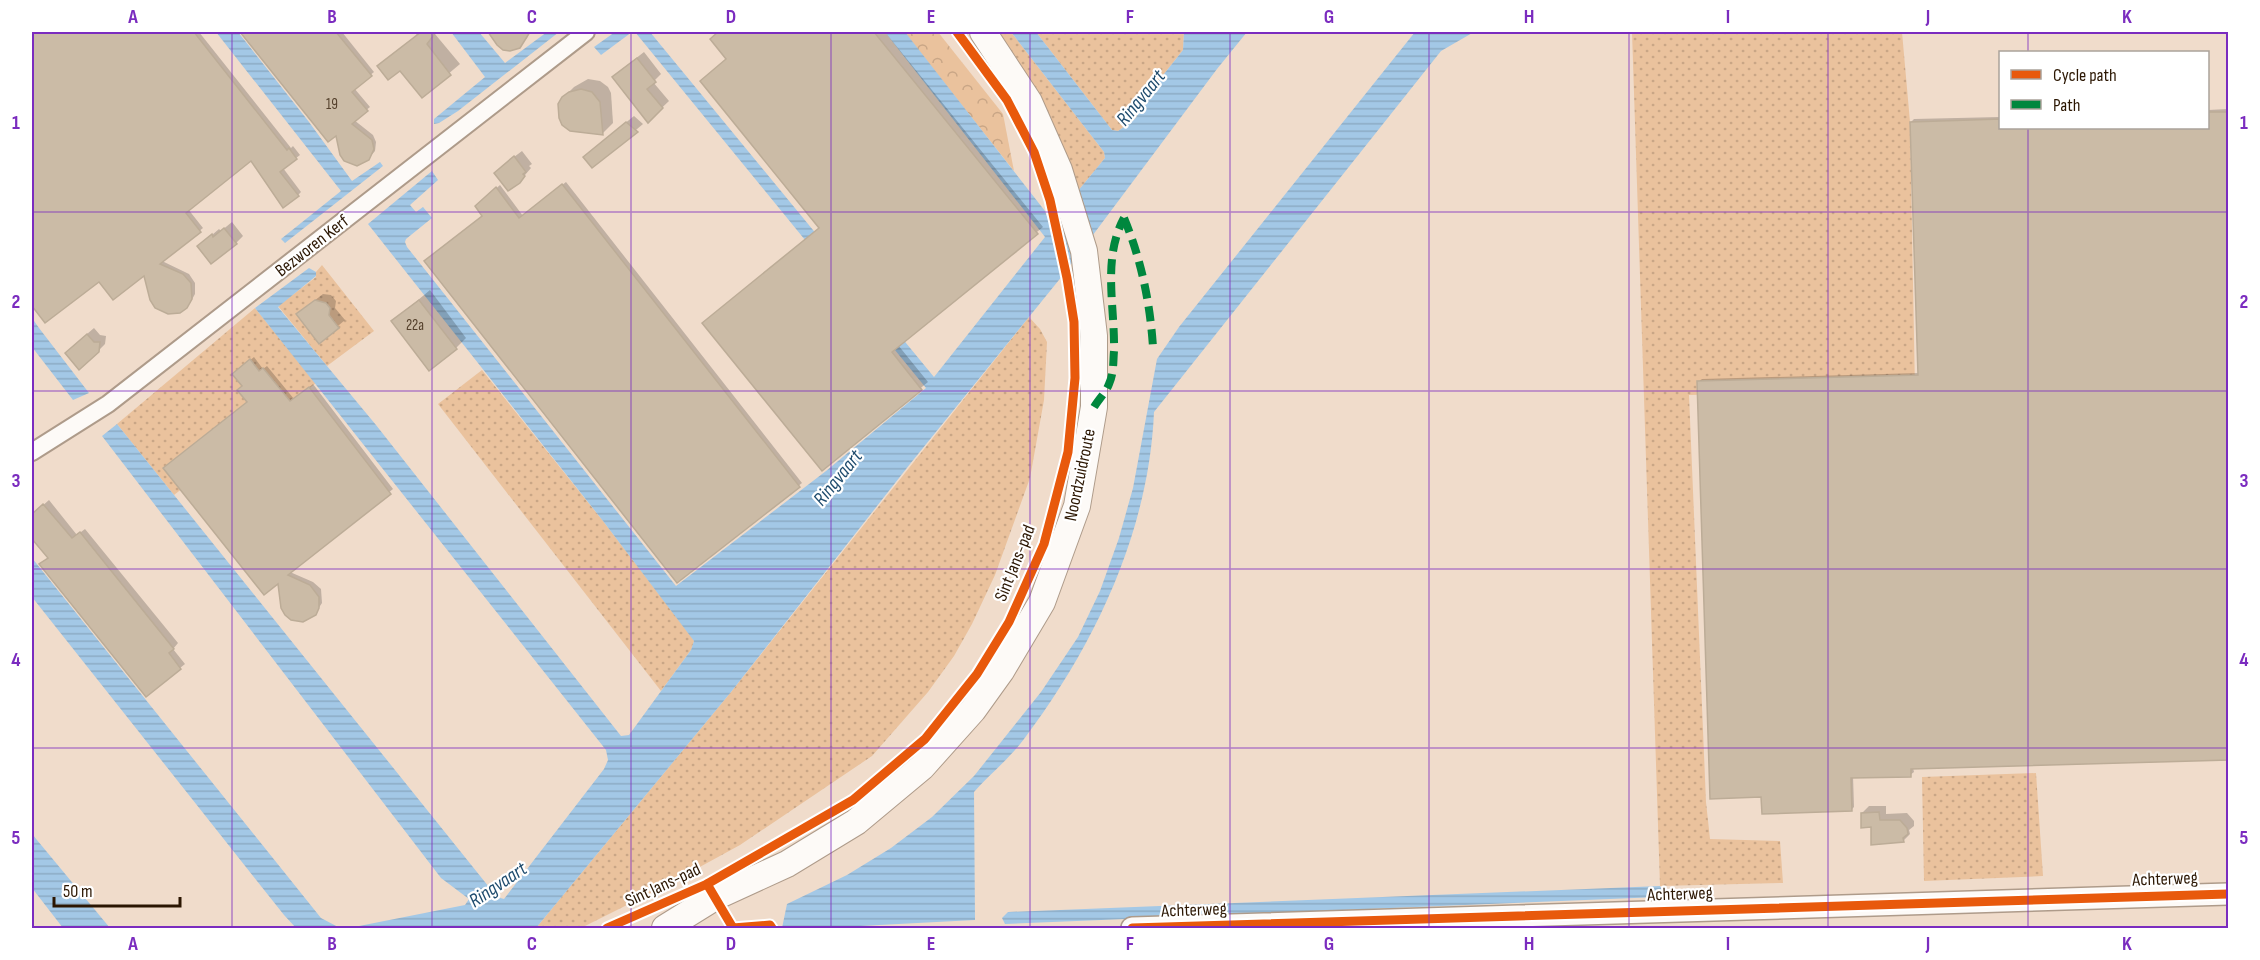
<svg xmlns="http://www.w3.org/2000/svg" width="2260" height="960" font-family="'Sofia Sans Condensed',sans-serif">
  <style>
    .grass { fill: url(#grass-dots) }
    .forest { fill: url(#forest-crowns) }
    .water { fill: url(#water-rules) }
    .shadow { fill: #0003 }
    .building { fill: #cbbba6; stroke: #bcac97; stroke-width: 1.5 }
    .lines { fill: none; stroke-linecap: round; stroke-linejoin: round }
    .minor-casing { stroke: #ae9b8a; stroke-width: 20 }
    .tertiary-casing { stroke: #ae9b8a; stroke-width: 24 }
    .primary-casing { stroke: #ae9b8a; stroke-width: 28 }
    .minor { stroke: #fdfaf7; stroke-width: 16 }
    .tertiary { stroke: #fdfaf7; stroke-width: 21 }
    .primary { stroke: #fdfaf7; stroke-width: 26 }
    .quiet { stroke: #00873e; stroke-width: 8; stroke-dasharray: 15 8; stroke-linecap: butt }
    .cycleway-casing { stroke: #fff; stroke-width: 13 }
    .cycleway { stroke: #e8590c; stroke-width: 9 }
    .grid { fill: none; stroke: #7b2cbf; stroke-width: 1.5; stroke-opacity: 0.55 }
    .labels { text-anchor: middle; dominant-baseline: central; stroke-width: 4.5; stroke-linejoin: round; paint-order: stroke }
    .number-label { font-size: 15px; fill: #533f2b }
    .street-label { font-size: 18px; fill: #2b1602; stroke: #fff }
    .water-label { font-size: 20px; font-style: italic; fill: #1f4c6e; stroke: #fff }
    .neatline { fill: none; stroke: #7b2cbf; stroke-width: 2 }
    .grid-label { font-size: 20px; text-anchor: middle; font-weight: bold; fill: #7b2cbf }
  </style>
  <defs>
    <pattern id="grass-dots" width="8" height="8" patternUnits="userSpaceOnUse" patternTransform="scale(1.5)"><rect width="8" height="8" fill="#eac29d"/><path d="M2 2h.1M6 6h.1" fill="none" stroke="#c9a686" stroke-width="1.8" stroke-linecap="round"/></pattern>
    <pattern id="forest-crowns" width="20" height="18" patternUnits="userSpaceOnUse" patternTransform="scale(1.5)"><rect width="20" height="18" fill="#eac29d"/><path d="M2 6a3 3 0 1 1 6 0M12 15a3 3 0 1 1 6 0" fill="none" stroke="#c9a686"/></pattern>
    <pattern id="water-rules" width="6" height="5" patternUnits="userSpaceOnUse" patternTransform="scale(1.5)"><rect width="6" height="5" fill="#a3c8e6"/><path d="M0 2.5h6" fill="none" stroke="#8cabc4"/></pattern>
  </defs>
  <rect width="100%" height="100%" fill="#f0dccb"/>
  <g class="grass">
    <polygon points="994,32 1011,32 1104,152 1105,158 1078,191"/>
    <polygon points="1036,32 1184,32 1183,50 1160,79 1135,119 1118,131 1112,130"/>
    <polygon points="1632,32 1902,32 1910,122 1915,390 1689,395 1706,802 1710,839 1780,841 1783,883 1660,886"/>
    <polygon points="322,265 374,331 327,366 278,306 316,277 316,272"/>
    <polygon points="255,308 316,383 174,495 117,424"/>
    <polygon points="1029,317 1040,329 1047,342 1044,400 1030,478 995,575 972,624 954,656 928,692 872,756 740,845 665,886 581,928 536,928 731,692"/>
    <polygon points="482,370 603,521 691,636 694,641 691,650 661,691 438,404"/>
    <polygon points="2036,773 2043,876 1924,881 1922,777"/>
  </g>
  <polygon class="forest" points="904,32 938,32 1003,114 1014,171"/>
  <g class="water">
    <polygon points="216,32 238,32 309,122 352,181 380,162 383,166 285,243 281,239 341,191"/>
    <polygon points="451,32 479,32 505,63 547,32 559,32 458,111 439,123 434,124 434,119 485,77"/>
    <polygon points="615,32 632,32 601,55 594,47"/>
    <polygon points="635,32 650,32 934,377 1045,237 885,32 905,32 1045,211 1050,225 1105,158 1104,152 1011,32 1036,32 1112,130 1118,131 1135,119 1160,79 1183,50 1184,32 1247,32 1217,69 1063,275 910,464 731,692 536,928 349,928 465,905 469,899 441,878 102,436 117,424 497,897 504,899 604,769 608,760 606,750 255,308 309,268 316,272 316,276 278,307 376,425 621,736 629,735 691,650 694,641 603,521 368,224 432,171 438,180 410,205 416,212 423,207 432,218 406,239 405,242 407,247 676,586 826,471 926,388"/>
    <path d="M1415,32H1474L1441,51L1154,412C1149,531 1095,645 1024,739C1010,758 990,774 974,792L975,920L822,928H782L787,904L847,875L891,848L932,817L974,776L1041,692L1078,637L1100,591L1119,538L1133,488L1157,359L1179,327Z"/>
    <polygon points="32,318 39,328 89,393 73,400 32,347"/>
    <polygon points="32,558 321,918 340,928 296,928 284,915 32,597"/>
    <polygon points="32,834 110,928 63,928 32,888"/>
    <polygon points="1660,886 1664,892 1659,897 1005,924 1002,918 1008,912"/>
  </g>
  <g class="shadow">
    <polygon points="32,32 199,32 291,148 293,146 300,155 283,168 301,192 298,195 252,159 188,209 203,228 162,261 189,274 195,283 195,294 190,303 145,274 99,280 46,321 32,303"/>
    <polygon points="242,32 342,32 374,72 354,88 370,107 354,120 373,135 376,142 375,151 369,158 337,134 328,140"/>
    <polygon points="414,32 437,32 435,34 460,64 422,96 389,57 417,35"/>
    <polygon points="494,32 529,32 527,38 519,46 496,42"/>
    <polygon points="719,32 885,32 1043,227 898,345 928,382 822,469 821,228 728,58 712,39"/>
    <polygon points="644,52 661,74 653,82 669,101 648,121 621,70"/>
    <polygon points="588,79 600,81 608,87 611,93 613,123 603,133 563,98 574,87"/>
    <polygon points="2228,109 2228,758 1913,768 1914,772 1910,775 1853,776 1854,807 1851,810 1699,382 1702,379 1919,373 1911,122 1914,119 2000,117 2000,128 2208,128 2208,110"/>
    <polygon points="634,116 643,124 593,166 592,150"/>
    <polygon points="522,151 532,164 529,166 531,168 519,182 502,166"/>
    <polygon points="566,182 802,483 677,581 484,215 477,206 500,185 523,216"/>
    <polygon points="232,222 243,236 236,243 199,246 219,229 221,231"/>
    <polygon points="430,290 466,338 456,348 393,321"/>
    <polygon points="323,294 331,295 336,301 335,308 345,320 319,342 305,308"/>
    <polygon points="94,328 100,335 106,336 105,344 98,351 73,346"/>
    <polygon points="254,357 263,369 267,366 294,399 313,384 393,489 290,572 313,582 321,589 322,603 316,612 289,617 248,401 237,371"/>
    <polygon points="49,500 77,535 85,529 178,643 173,649 185,664 146,695 49,557 32,537 32,515"/>
    <polygon points="1869,806 1886,806 1886,814 1907,813 1914,821 1914,826 1909,830 1910,834 1903,841 1872,826 1862,813"/>
  </g>
  <g class="building">
    <polygon points="32,32 194,32 287,150 289,148 297,159 280,172 299,196 283,208 251,161 186,213 201,232 160,264 183,274 191,283 192,299 187,308 180,313 168,314 155,308 150,300 144,276 113,300 99,282 45,323 32,306"/>
    <polygon points="240,32 336,32 372,76 352,92 368,111 352,124 372,140 374,149 369,160 357,166 344,161 340,155 336,136 328,142"/>
    <polygon points="421,32 436,32 427,44 451,75 422,98 400,71 388,80 377,66"/>
    <polygon points="488,32 530,32 520,48 510,51 503,50 497,45"/>
    <polygon points="718,32 874,32 1038,234 892,352 922,390 822,471 702,323 819,228 700,81 726,59 710,39"/>
    <polygon points="637,58 656,82 647,89 663,108 648,123 612,77"/>
    <polygon points="581,89 592,92 600,102 603,135 570,131 562,125 559,118 558,104 562,97 569,92"/>
    <polygon points="2208,112 2229,112 2229,760 1911,769 1911,777 1851,778 1852,811 1762,814 1761,797 1710,799 1697,381 1918,375 1910,122 2001,119 2001,128 2208,128"/>
    <polygon points="626,122 638,132 592,168 583,157"/>
    <polygon points="514,156 526,172 523,174 525,176 520,183 508,191 494,173"/>
    <polygon points="562,184 800,487 677,583 424,261 482,216 475,206 496,187 519,218"/>
    <polygon points="224,228 237,244 211,264 197,246 212,234 213,237"/>
    <polygon points="315,300 326,303 330,308 329,315 339,328 319,344 296,314"/>
    <polygon points="419,300 457,349 429,371 391,321"/>
    <polygon points="87,334 94,342 100,342 99,352 79,370 65,353"/>
    <polygon points="250,359 259,371 263,368 290,401 309,387 391,494 288,575 310,585 319,597 319,608 316,615 303,622 291,620 285,615 281,608 278,584 264,595 163,468 247,402 237,390 242,386 232,374"/>
    <polygon points="43,504 72,538 80,532 174,649 169,653 181,669 146,697 39,564 48,558 32,539 32,514"/>
    <polygon points="1879,812 1880,820 1900,820 1907,828 1908,834 1903,838 1904,842 1871,845 1871,827 1861,828 1861,813"/>
  </g>
  <g class="lines">
    <g class="minor-casing">
      <polyline id="minor" points="32,452 108,404 586,32"/>
    </g>
    <g class="tertiary-casing">
      <polyline id="tertiary" points="1132,928 2228,894"/>
    </g>
    <g class="primary-casing">
      <polyline id="primary" points="665,928 715,897 787,864 856,822 922,767 973,710 1001,671 1042,602 1077,506 1094,407 1094,336 1084,251 1059,170 1029,102 983,32"/>
    </g>
    <use href="#minor" class="minor"/>
    <use href="#tertiary" class="tertiary"/>
    <use href="#primary" class="primary"/>
    <g class="quiet">
      <path d="M1124,218C1141,259 1150,302 1153,347"/>
      <path d="M1094,407C1099,399 1106,392 1109,384C1114,373 1113,362 1114,351C1115,306 1102,259 1124,218"/>
    </g>
    <g class="cycleway-casing">
      <g id="cycleway">
        <polyline points="707,884 733,928 770,925 772,928"/>
        <polyline points="607,928 707,884 853,800 925,739 977,674 1009,622 1044,544 1068,452 1075,378 1074,322 1067,278 1050,200 1034,152 1007,100 957,32"/>
        <polyline points="1132,928 2228,894"/>
      </g>
    </g>
    <use href="#cycleway" class="cycleway"/>
  </g>
  <path class="grid" d="M232,32V928M432,32V928M631,32V928M831,32V928M1030,32V928M1230,32V928M1429,32V928M1629,32V928M1828,32V928M2028,32V52M2028,128V928M32,212H2228M32,391H2228M32,569H2228M32,748H2228"/>
  <g class="labels">
    <g class="number-label">
      <text x="332" y="104">19</text>
      <text x="415" y="325">22a</text>
    </g>
    <g class="street-label">
      <text transform="translate(312 246) rotate(-38)">Bezworen Kerf</text>
      <text transform="translate(1080 475) rotate(-78)">Noordzuidroute</text>
      <text transform="translate(1015 563) rotate(-68)">Sint Jans-pad</text>
      <text transform="translate(2165 879) rotate(-2)">Achterweg</text>
      <text transform="translate(663 885) rotate(-25)">Sint Jans-pad</text>
      <text transform="translate(1680 894) rotate(-2)">Achterweg</text>
      <text transform="translate(1194 910) rotate(-2)">Achterweg</text>
    </g>
    <g class="water-label">
      <text transform="translate(1141 98) rotate(-51)">Ringvaart</text>
      <text transform="translate(838 478) rotate(-51)">Ringvaart</text>
      <text transform="translate(498 885) rotate(-34)">Ringvaart</text>
    </g>
  </g>
  <rect width="2260" height="960" fill="none" stroke="#ffffff" stroke-width="66"/>
  <rect x="1999" y="51" width="210" height="78" fill="#ffffff" stroke="#aaa29a" stroke-width="1.5"/>
  <rect x="2011" y="70" width="30" height="9" fill="#e8590c" stroke="#aaa29a" stroke-width="1.5"/>
  <text x="2053" y="81" font-size="18" fill="#2b1602">Cycle path</text>
  <rect x="2011" y="100" width="30" height="9" fill="#00873e" stroke="#aaa29a" stroke-width="1.5"/>
  <text x="2053" y="111" font-size="18" fill="#2b1602">Path</text>
  <path d="M54 897v9h126v-9" fill="none" stroke="#2b1602" stroke-width="3"/>
  <text x="63" y="897" font-size="18" fill="#2b1602" stroke="#ffffff" stroke-width="4.5" paint-order="stroke">50 m</text>
  <rect x="33" y="33" width="2194" height="894" class="neatline"/>
  <g class="grid-label">
    <text x="133" y="23">A</text>
    <text x="332" y="23">B</text>
    <text x="532" y="23">C</text>
    <text x="731" y="23">D</text>
    <text x="931" y="23">E</text>
    <text x="1130" y="23">F</text>
    <text x="1329" y="23">G</text>
    <text x="1529" y="23">H</text>
    <text x="1728" y="23">I</text>
    <text x="1928" y="23">J</text>
    <text x="2127" y="23">K</text>
    <text x="16" y="129">1</text>
    <text x="2244" y="129">1</text>
    <text x="16" y="308">2</text>
    <text x="2244" y="308">2</text>
    <text x="16" y="487">3</text>
    <text x="2244" y="487">3</text>
    <text x="16" y="666">4</text>
    <text x="2244" y="666">4</text>
    <text x="16" y="844">5</text>
    <text x="2244" y="844">5</text>
    <text x="133" y="950">A</text>
    <text x="332" y="950">B</text>
    <text x="532" y="950">C</text>
    <text x="731" y="950">D</text>
    <text x="931" y="950">E</text>
    <text x="1130" y="950">F</text>
    <text x="1329" y="950">G</text>
    <text x="1529" y="950">H</text>
    <text x="1728" y="950">I</text>
    <text x="1928" y="950">J</text>
    <text x="2127" y="950">K</text>
  </g>
</svg>
